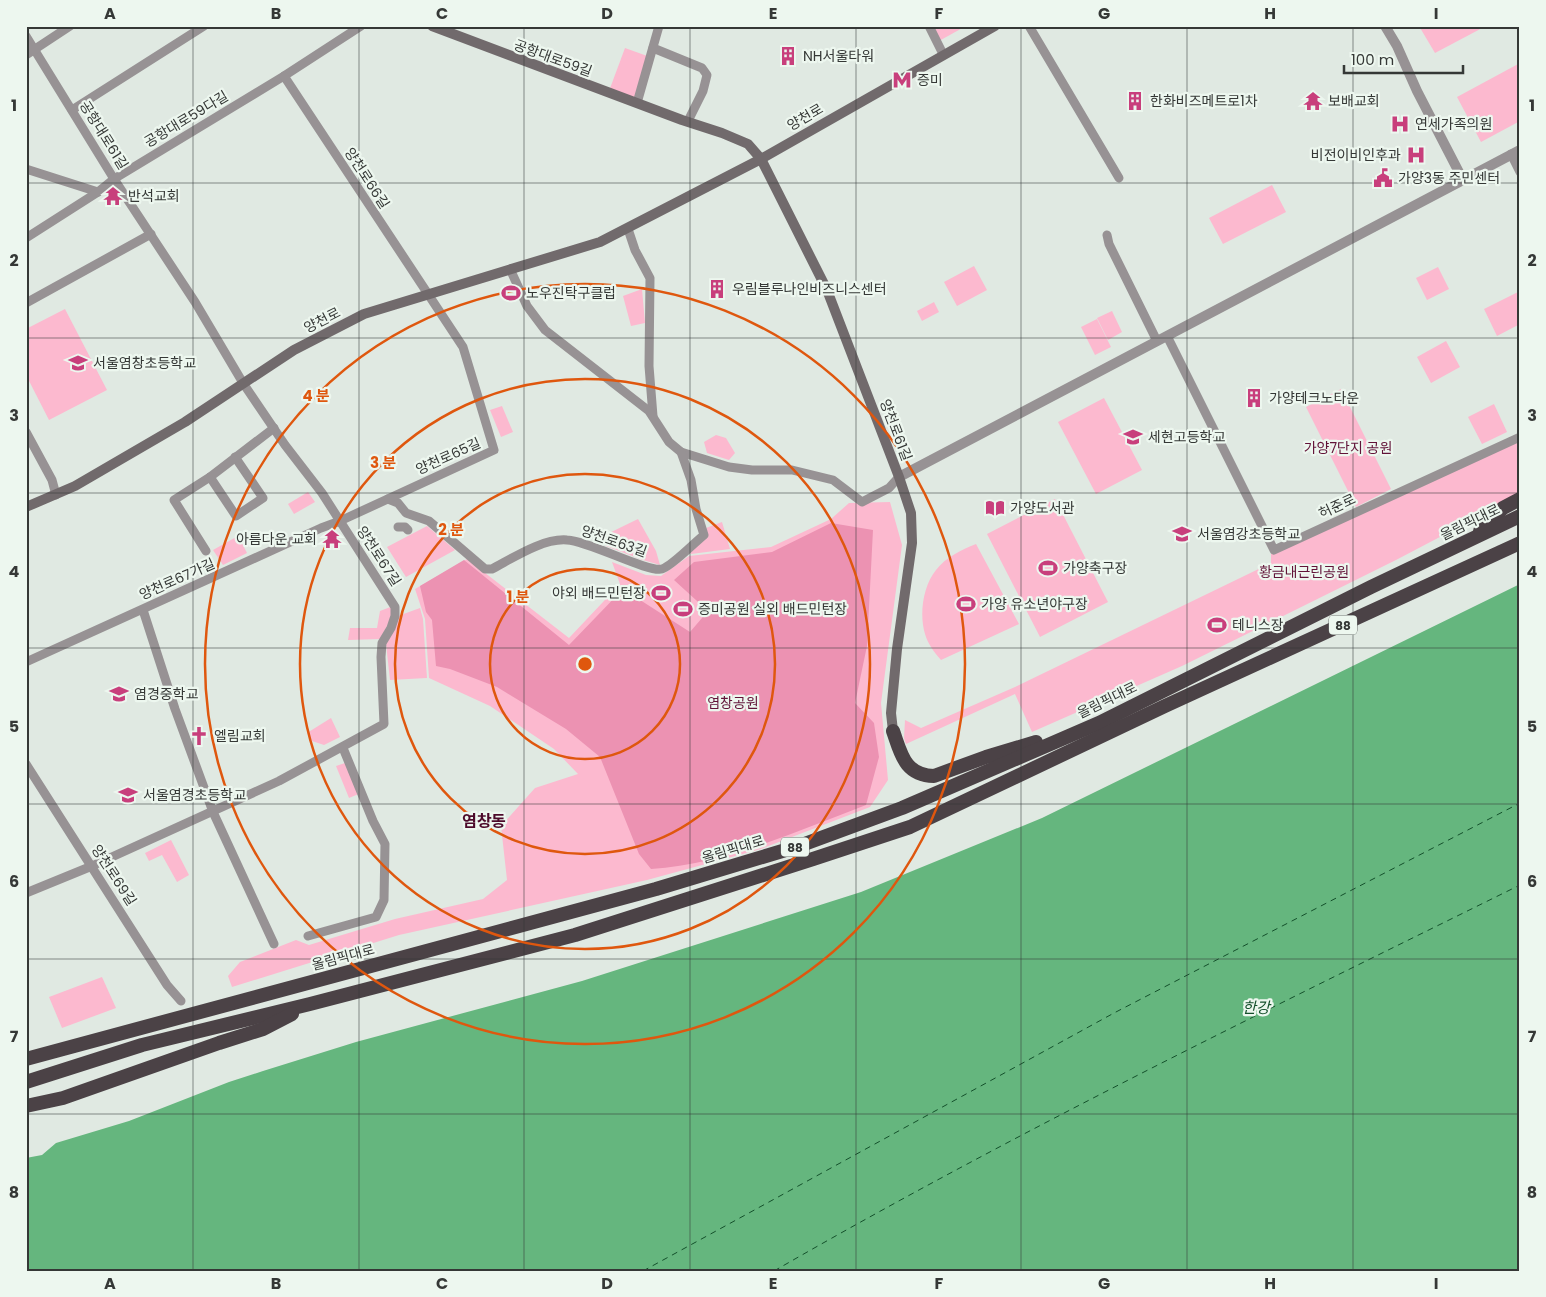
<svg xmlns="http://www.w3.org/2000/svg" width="1546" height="1297" font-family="Poppins,'Noto Sans KR',sans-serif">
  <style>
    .green { fill: #fcb9cf }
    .forest { fill: #ec92b2 }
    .water { fill: #65b67e }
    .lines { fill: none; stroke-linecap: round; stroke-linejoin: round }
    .ferry { stroke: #14502b; stroke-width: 1; stroke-dasharray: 6 5; stroke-linecap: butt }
    .minor { stroke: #979294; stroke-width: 9 }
    .tertiary { stroke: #979294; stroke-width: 10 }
    .secondary { stroke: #716a6c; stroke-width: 10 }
    .trunk { stroke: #4b4246; stroke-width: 14 }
    .grid { fill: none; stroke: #353836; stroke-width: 1; stroke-opacity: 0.55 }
    .ring { fill: none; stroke: #df570e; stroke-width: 2.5 }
    .labels { text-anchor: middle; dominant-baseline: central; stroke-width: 4.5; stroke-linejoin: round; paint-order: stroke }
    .shield { fill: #edf7ef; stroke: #6c716e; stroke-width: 1 }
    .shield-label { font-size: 12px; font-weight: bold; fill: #353836 }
    .poi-label { font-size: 14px; fill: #353836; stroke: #edf7ef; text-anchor: start }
    .street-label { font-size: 14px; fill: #353836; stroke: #edf7ef }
    .park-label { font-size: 14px; fill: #621338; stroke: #edf7ef }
    .water-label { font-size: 15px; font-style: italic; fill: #14502b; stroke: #edf7ef }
    .quarter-label { font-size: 16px; font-weight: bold; fill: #4d0b2b; stroke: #edf7ef }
    .centre { fill: #df570e; stroke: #edf7ef; stroke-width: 2.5 }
    .ring-label { font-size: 15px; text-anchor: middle; font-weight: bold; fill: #df570e; stroke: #edf7ef; stroke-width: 4.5; stroke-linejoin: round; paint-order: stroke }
    .neatline { fill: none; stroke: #353836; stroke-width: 2 }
    .grid-label { font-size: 16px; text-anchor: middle; font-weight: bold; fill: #353836 }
  </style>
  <rect width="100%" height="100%" fill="#e0e9e2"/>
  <g class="green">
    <polygon points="931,26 966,26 939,41"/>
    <polygon points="1419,26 1486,26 1435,53"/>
    <polygon points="625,48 650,57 637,101 609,91"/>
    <polygon points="1520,63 1520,121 1481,142 1457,97"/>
    <polygon points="1272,185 1286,212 1223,244 1209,218"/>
    <polygon points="974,266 987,290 957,306 944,282"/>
    <polygon points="1438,267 1449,289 1427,300 1416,278"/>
    <polygon points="642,289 645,323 631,326 623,296"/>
    <polygon points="1520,291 1520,324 1497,336 1484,309"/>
    <polygon points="934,302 939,312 922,321 917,311"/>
    <polygon points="65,309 107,390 49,420 26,375 26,329"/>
    <polygon points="1112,311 1122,332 1108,340 1097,318"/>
    <polygon points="1097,319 1111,347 1095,355 1081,327"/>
    <polygon points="1446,341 1460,367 1431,383 1417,357"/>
    <polygon points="1341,389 1391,489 1356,507 1306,407"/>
    <polygon points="1104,398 1142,470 1096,494 1058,422"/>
    <polygon points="1494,404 1507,432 1482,444 1468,417"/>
    <polygon points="502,406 513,432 501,437 490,410"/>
    <polygon points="716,435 726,438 735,453 729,460 707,453 704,442"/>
    <polygon points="1520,440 1520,495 1396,560 1182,666 1032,732 1015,694 906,744 904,738 905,720 921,728 1015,687 1271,563 1271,554"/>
    <polygon points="308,492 315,502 294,514 288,504"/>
    <polygon points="1055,499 1108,602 1040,637 987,534"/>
    <polygon points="890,502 902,545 881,703 888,780 870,807 761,849 647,880 399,935 232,987 228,976 240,962 296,940 309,945 395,919 483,899 507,880 501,826 535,788 578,774 554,749 490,706 429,678 425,619 415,589 467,559 569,638 620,584 612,562 646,575 661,576 689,556 771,547 831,519 849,503"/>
    <polygon points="638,519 656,551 660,565 643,560 606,546 603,536"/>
    <polygon points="722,522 730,549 691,554 690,552 708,537 706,528"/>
    <polygon points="427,526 455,550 406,577 387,547"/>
    <polygon points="238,536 247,553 223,565 213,550"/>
    <path d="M976,544L1019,624L941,660C934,652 928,644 925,634C919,614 923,586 936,570C946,557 961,550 976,544Z"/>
    <polygon points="393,606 393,615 380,639 348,640 350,628 377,628 380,611"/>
    <polygon points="420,608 423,619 427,678 390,680 386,644 398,616"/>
    <polygon points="331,718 340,737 324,745 312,741 307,733"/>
    <polygon points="348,762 361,793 349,798 336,766"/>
    <polygon points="171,840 189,875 177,882 162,855 149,861 145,853"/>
    <polygon points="102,977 116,1008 62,1028 49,997"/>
  </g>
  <path class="forest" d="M831,523L873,530L867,646L855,703L874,723L879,757L866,805C797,831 726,864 651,869L639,854L600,757L566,729L497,687L450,669L436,666L432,620L426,612L420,586L464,560L569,645L623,589L690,632L708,611L674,580L694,562L772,552Z"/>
  <polygon class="water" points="1520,584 1520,1271 26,1271 26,1158 42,1155 56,1143 129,1121 229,1082 263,1071 356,1042 582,981 861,892 1042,818"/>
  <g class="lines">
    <g class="ferry">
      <polyline points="643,1271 1114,1013 1520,803"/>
      <path d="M774,1271C1017,1131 1269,1009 1520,885"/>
    </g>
    <g class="minor">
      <polyline points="929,26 943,54"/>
      <polyline points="1029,26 1119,178"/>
      <polyline points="26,36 114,179 195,302 243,383 285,445 322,493 395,607 395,616 391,628 382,643 381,657 384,724 279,781 92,866 26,893"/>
      <polyline points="653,48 702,68 707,75 703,91 688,121"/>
      <polyline points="26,55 70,26"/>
      <polyline points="637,103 659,26"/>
      <polyline points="72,110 204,26"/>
      <polyline points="1511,154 1520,172"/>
      <polyline points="26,169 98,192"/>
      <polyline points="628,229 635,250 650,278 649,366 653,416"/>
      <polyline points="1107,235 1109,244 1157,341"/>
      <polyline points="26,238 98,192 114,179 284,76 361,26"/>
      <polyline points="26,303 151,234"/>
      <polyline points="1167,336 1274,550 1520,437"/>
      <polyline points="26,432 52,480 56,495"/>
      <polyline points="681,452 729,467 752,470 792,470 833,480 862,502 889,488 899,477"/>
      <polyline points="210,477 236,516 263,498 235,457"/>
      <path d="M388,499L398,503L406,513L429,521L485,569H492C513,558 543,538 567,540C589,541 648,573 662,569C672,566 694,543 704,535L696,509L691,480L681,452L669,442L649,411L545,330L527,306L510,269"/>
      <polyline points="398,527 405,527 408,530"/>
      <polyline points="206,551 174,500 210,477 274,428"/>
      <polyline points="143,610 175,709 213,812 274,944"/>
      <polyline points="26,662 321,528 340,521 494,450 463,347 284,76"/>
      <polyline points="26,764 167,985 181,1001"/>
      <polyline points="308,936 376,917 384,900 385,844 373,821 343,748"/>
    </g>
    <g class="tertiary">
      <polyline points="1385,26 1397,46 1417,91 1463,180"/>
      <polyline points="899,477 1520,150"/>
    </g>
    <g class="secondary">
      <polyline points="432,26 682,120 722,133 748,144 761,159 827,290 899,477 911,513 912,543 897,649 891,713 893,731"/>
      <polyline points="26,507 75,486 185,422 294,350 364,314 600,242 761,159 995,26"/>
    </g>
    <g class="trunk">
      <polyline points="1480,531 1503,508 1520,499"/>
      <path d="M893,731C901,753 904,775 934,776L986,757L1036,742"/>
      <polyline points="26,1059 656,889 799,846 902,808 1099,723 1371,587 1520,516"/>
      <polyline points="26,1082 142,1045 310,1004 575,935 813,859 910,827 1165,706 1520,543"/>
      <polyline points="26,1106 63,1098 219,1043 263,1029 292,1014"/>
    </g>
  </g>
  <path class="grid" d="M193,26V1271M359,26V1271M524,26V1271M690,26V1271M856,26V1271M1021,26V1271M1187,26V1271M1353,26V1271M26,183H1520M26,338H1520M26,493H1520M26,648H1520M26,804H1520M26,959H1520M26,1114H1520"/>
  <g class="ring">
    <circle cx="585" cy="664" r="95"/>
    <circle cx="585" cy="664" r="190"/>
    <circle cx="585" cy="664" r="285"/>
    <circle cx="585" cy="664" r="380"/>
  </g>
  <defs>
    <g id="building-bare" transform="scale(1.5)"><path d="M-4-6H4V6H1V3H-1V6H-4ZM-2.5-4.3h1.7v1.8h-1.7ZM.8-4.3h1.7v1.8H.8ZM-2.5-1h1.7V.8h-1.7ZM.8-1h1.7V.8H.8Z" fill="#c83f7c" stroke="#edf7ef" stroke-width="2.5" paint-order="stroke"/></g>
    <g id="metro-bare" transform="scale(1.5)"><path d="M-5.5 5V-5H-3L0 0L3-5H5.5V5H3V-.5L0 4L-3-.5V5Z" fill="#c83f7c" stroke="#edf7ef" stroke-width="2.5" paint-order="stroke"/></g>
    <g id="temple-bare" transform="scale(1.5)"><path d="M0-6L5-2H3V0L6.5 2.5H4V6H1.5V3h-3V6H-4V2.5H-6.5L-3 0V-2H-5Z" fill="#c83f7c" stroke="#edf7ef" stroke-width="2.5" paint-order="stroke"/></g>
    <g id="hospital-bare" transform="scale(1.5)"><path d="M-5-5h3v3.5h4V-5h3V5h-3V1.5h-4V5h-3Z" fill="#c83f7c" stroke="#edf7ef" stroke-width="2.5" paint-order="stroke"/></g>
    <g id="civic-bare" transform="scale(1.5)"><path d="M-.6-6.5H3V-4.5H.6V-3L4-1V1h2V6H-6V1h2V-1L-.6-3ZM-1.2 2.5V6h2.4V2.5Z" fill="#c83f7c" stroke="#edf7ef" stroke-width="2.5" paint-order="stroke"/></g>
    <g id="stadium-bare" transform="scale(1.5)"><path d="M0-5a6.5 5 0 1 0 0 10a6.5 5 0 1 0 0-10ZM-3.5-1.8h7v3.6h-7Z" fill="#c83f7c" stroke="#edf7ef" stroke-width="2.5" paint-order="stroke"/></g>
    <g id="school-bare" transform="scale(1.5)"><path d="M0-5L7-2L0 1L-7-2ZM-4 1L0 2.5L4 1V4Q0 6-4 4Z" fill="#c83f7c" stroke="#edf7ef" stroke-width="2.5" paint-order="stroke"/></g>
    <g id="library-bare" transform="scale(1.5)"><path d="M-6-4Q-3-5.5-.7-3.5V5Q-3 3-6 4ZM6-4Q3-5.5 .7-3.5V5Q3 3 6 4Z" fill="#c83f7c" stroke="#edf7ef" stroke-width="2.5" paint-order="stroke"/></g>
    <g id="church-bare" transform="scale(1.5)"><path d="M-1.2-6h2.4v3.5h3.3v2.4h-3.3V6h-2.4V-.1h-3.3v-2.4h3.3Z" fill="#c83f7c" stroke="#edf7ef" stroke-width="2.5" paint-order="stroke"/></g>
  </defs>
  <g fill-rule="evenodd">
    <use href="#building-bare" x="788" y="56"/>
    <use href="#metro-bare" x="902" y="80"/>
    <use href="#building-bare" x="1135" y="101"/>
    <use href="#temple-bare" x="1313" y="101"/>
    <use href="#hospital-bare" x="1400" y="124"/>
    <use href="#hospital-bare" x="1416" y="155"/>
    <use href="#civic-bare" x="1383" y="178"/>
    <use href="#temple-bare" x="113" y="196"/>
    <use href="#building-bare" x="717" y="289"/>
    <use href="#stadium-bare" x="511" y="293"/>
    <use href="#school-bare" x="78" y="363"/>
    <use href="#building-bare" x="1254" y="398"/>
    <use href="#school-bare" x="1133" y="437"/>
    <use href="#library-bare" x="995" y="508"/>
    <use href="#school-bare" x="1182" y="534"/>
    <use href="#temple-bare" x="332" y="539"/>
    <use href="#stadium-bare" x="1048" y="568"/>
    <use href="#stadium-bare" x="661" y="593"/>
    <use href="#stadium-bare" x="966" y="604"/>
    <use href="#stadium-bare" x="683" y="609"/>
    <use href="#stadium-bare" x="1217" y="625"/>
    <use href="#school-bare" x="119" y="694"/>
    <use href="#church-bare" x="199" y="736"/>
    <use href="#school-bare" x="128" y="795"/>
  </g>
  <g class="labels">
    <g class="shield">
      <rect x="1329" y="615.5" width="28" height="19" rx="4"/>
      <rect x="781" y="837.5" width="28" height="19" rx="4"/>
    </g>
    <g class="shield-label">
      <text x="1343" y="625">88</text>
      <text x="795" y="847">88</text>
    </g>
    <g class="poi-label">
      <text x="803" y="56">NH서울타워</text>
      <text x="917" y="80">증미</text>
      <text x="1150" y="101">한화비즈메트로1차</text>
      <text x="1328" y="101">보배교회</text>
      <text x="1415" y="124">연세가족의원</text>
      <text x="1401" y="155" text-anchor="end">비전이비인후과</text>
      <text x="1398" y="178">가양3동 주민센터</text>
      <text x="128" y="196">반석교회</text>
      <text x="732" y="289">우림블루나인비즈니스센터</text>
      <text x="526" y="293">노우진탁구클럽</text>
      <text x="93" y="363">서울염창초등학교</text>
      <text x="1269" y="398">가양테크노타운</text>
      <text x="1148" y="437">세현고등학교</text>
      <text x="1010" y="508">가양도서관</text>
      <text x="1197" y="534">서울염강초등학교</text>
      <text x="317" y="539" text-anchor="end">아름다운 교회</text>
      <text x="1063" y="568">가양축구장</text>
      <text x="646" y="593" text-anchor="end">야외 배드민턴장</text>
      <text x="981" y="604">가양 유소년야구장</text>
      <text x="698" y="609">증미공원 실외 배드민턴장</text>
      <text x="1232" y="625">테니스장</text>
      <text x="134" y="694">염경중학교</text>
      <text x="214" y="736">엘림교회</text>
      <text x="143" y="795">서울염경초등학교</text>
    </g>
    <g class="street-label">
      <text transform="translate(553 58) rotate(20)">공항대로59길</text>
      <text transform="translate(805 117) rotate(-30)">양천로</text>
      <text transform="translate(186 119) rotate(-31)">공항대로59다길</text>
      <text transform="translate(104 135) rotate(58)">공항대로61길</text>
      <text transform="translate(367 178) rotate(57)">양천로66길</text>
      <text transform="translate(322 320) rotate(-27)">양천로</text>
      <text transform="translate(896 430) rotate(69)">양천로61길</text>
      <text transform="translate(448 456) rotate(-24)">양천로65길</text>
      <text transform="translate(1337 506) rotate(-25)">허준로</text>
      <text transform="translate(1470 522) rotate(-26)">올림픽대로</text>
      <text transform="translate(614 541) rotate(19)">양천로63길</text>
      <text transform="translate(379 556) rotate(57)">양천로67길</text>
      <text transform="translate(177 579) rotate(-24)">양천로67가길</text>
      <text transform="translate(1107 700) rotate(-26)">올림픽대로</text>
      <text transform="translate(733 849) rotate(-17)">올림픽대로</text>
      <text transform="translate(114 875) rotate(57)">양천로69길</text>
      <text transform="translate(343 957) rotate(-15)">올림픽대로</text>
    </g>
    <g class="park-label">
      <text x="1348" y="448">가양7단지 공원</text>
      <text x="1304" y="572">황금내근린공원</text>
      <text x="733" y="703">염창공원</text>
    </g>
    <g class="water-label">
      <text x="1256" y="1007">한강</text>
    </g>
    <g class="quarter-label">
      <text x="484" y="821">염창동</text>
    </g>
  </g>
  <circle cx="585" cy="664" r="8" class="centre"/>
  <g class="ring-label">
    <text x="316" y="401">4 분</text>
    <text x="383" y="468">3 분</text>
    <text x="451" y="535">2 분</text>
    <text x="518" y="602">1 분</text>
  </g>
  <rect width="1546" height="1297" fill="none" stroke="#edf7ef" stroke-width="55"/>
  <path d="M1344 65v8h119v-8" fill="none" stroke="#353836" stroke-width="2.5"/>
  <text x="1351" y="65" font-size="15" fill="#353836" stroke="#edf7ef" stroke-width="4" paint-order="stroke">100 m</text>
  <rect x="28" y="28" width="1490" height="1242" class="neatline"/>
  <g class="grid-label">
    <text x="110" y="19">A</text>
    <text x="276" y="19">B</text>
    <text x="442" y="19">C</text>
    <text x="607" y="19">D</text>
    <text x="773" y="19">E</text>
    <text x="939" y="19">F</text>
    <text x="1104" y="19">G</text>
    <text x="1270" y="19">H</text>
    <text x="1436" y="19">I</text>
    <text x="14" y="111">1</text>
    <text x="1532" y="111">1</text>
    <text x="14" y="266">2</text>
    <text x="1532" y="266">2</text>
    <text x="14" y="421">3</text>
    <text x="1532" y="421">3</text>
    <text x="14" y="577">4</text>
    <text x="1532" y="577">4</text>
    <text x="14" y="732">5</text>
    <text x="1532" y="732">5</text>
    <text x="14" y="887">6</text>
    <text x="1532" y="887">6</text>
    <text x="14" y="1042">7</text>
    <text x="1532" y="1042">7</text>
    <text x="14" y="1198">8</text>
    <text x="1532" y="1198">8</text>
    <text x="110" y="1289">A</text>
    <text x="276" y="1289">B</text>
    <text x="442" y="1289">C</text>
    <text x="607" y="1289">D</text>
    <text x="773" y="1289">E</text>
    <text x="939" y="1289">F</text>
    <text x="1104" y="1289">G</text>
    <text x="1270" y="1289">H</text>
    <text x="1436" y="1289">I</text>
  </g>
</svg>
